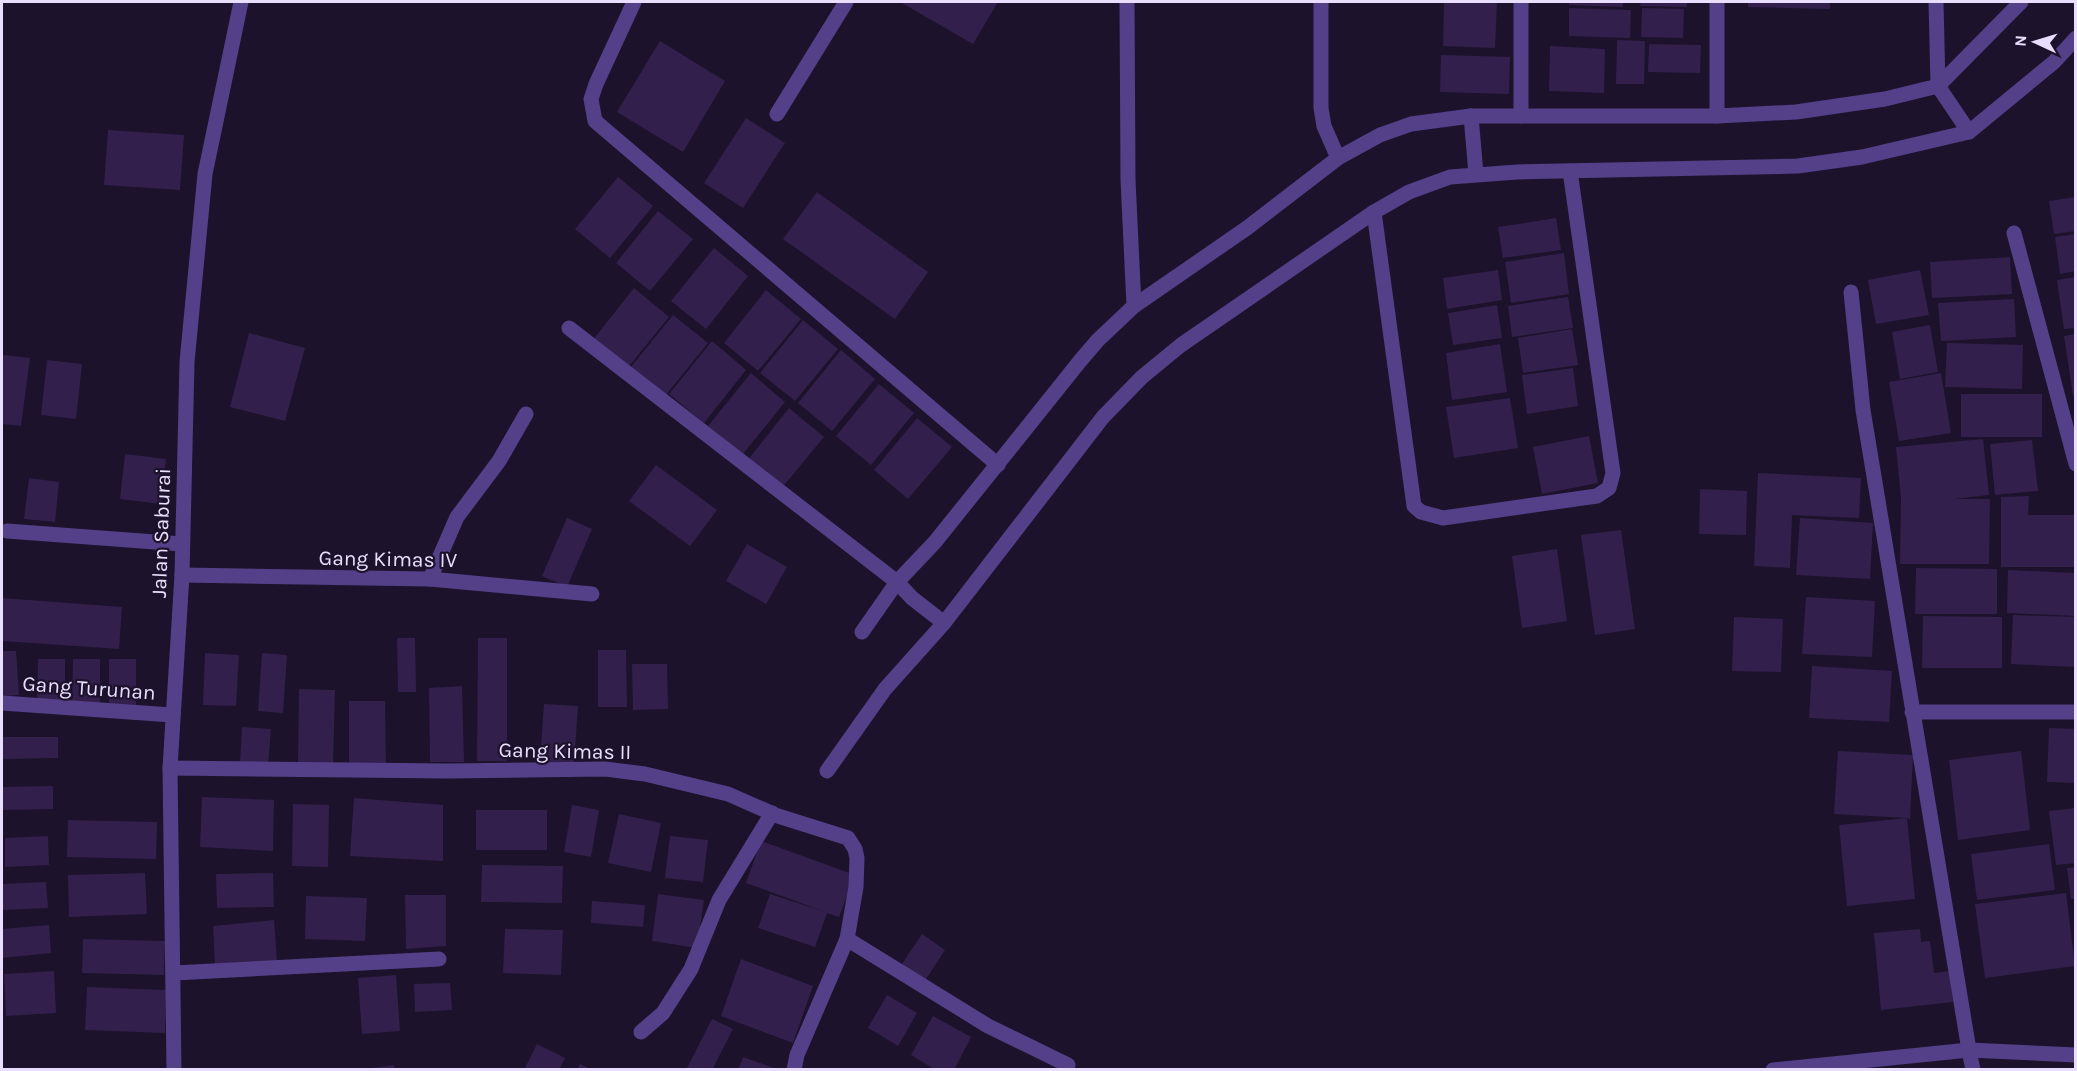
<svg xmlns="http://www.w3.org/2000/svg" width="2077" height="1071" font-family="Karla,sans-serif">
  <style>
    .building { fill: #321f4b }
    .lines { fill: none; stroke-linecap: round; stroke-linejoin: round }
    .minor { stroke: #534088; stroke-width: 15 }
    .labels { text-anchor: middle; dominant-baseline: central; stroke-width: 4.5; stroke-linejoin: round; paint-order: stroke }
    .street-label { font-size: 21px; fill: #e9defe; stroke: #1c122b }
  </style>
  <rect width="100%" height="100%" fill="#1c122b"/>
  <g class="building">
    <polygon points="900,2 998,2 973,44"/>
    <polygon points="1444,2 1497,2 1495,48 1443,46"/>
    <polygon points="1569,2 1623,2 1623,7 1569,5"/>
    <polygon points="1641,2 1687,2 1687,7 1640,6"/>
    <polygon points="1748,2 1830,2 1830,9 1748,7"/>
    <polygon points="1569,8 1631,10 1630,38 1569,36"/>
    <polygon points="1642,8 1684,9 1683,38 1641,37"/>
    <polygon points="1617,40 1645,41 1644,84 1616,84"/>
    <polygon points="660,41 725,81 683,152 617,112"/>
    <polygon points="1649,44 1701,45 1700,73 1648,72"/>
    <polygon points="1550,46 1605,49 1604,93 1549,91"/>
    <polygon points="1441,55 1510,57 1509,94 1440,92"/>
    <polygon points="746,118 785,143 743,208 704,183"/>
    <polygon points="108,130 184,135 180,190 104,185"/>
    <polygon points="618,177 653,206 610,258 575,229"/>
    <polygon points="817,192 928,272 895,319 783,239"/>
    <polygon points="2076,197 2076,231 2054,234 2049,201"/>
    <polygon points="658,211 693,239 650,291 616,263"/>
    <polygon points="1556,218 1561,250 1503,258 1498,227"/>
    <polygon points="2076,234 2076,271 2060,274 2055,237"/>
    <polygon points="714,248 748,276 706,329 671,301"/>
    <polygon points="1564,253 1569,294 1511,303 1505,262"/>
    <polygon points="2010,257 2012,294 1932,298 1930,262"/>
    <polygon points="1498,270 1502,300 1447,309 1443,278"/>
    <polygon points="1920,270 1929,315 1876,324 1868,280"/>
    <polygon points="2076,277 2076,328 2064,329 2057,280"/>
    <polygon points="634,288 669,317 626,370 592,341"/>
    <polygon points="766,290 801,319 758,371 724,343"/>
    <polygon points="1568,297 1573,328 1512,337 1508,306"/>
    <polygon points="2014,299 2016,337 1941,341 1938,303"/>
    <polygon points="1497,305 1502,338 1453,345 1448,313"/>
    <polygon points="673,315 708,343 665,396 630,368"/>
    <polygon points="803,320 838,349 795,401 760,373"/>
    <polygon points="1930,325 1938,372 1900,379 1892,332"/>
    <polygon points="1572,329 1578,365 1523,373 1518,338"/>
    <polygon points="249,333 305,348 285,421 230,407"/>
    <polygon points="2076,334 2076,395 2073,396 2064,336"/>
    <polygon points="712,341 746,370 704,423 669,394"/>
    <polygon points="1947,343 2023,345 2022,389 1945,387"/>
    <polygon points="1500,344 1507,392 1452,400 1446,353"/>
    <polygon points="841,350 875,379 832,431 798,403"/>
    <polygon points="3,355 30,358 21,426 2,424"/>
    <polygon points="47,360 82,364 76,419 41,415"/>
    <polygon points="1573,368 1578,406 1527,414 1522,375"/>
    <polygon points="751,373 785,402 743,454 708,426"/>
    <polygon points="1941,373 1951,433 1899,441 1889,382"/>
    <polygon points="879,384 914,413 871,465 836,436"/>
    <rect x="1961" y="394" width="81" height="43"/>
    <polygon points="1510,398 1518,448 1454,458 1446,407"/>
    <polygon points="789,408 824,437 781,489 747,461"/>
    <polygon points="917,418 952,447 908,499 874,470"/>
    <polygon points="1589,436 1598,483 1542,494 1533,447"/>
    <polygon points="1983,439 1989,495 1954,499 1990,499 1989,564 1900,564 1901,498 1896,447"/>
    <polygon points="2032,440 2038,491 1995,495 1990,444"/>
    <polygon points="125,454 166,459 161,504 120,499"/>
    <polygon points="656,465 717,510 690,546 629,501"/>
    <polygon points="1758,473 1861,478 1859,518 1792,515 1790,568 1754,566"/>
    <polygon points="29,478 59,482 55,522 24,519"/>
    <polygon points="1700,489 1747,491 1746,535 1699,534"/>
    <polygon points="2029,496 2028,515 2076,515 2076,567 2001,567 2001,497"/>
    <polygon points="567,518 592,529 567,587 542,576"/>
    <polygon points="1800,518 1873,523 1870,579 1796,575"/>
    <polygon points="1621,530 1635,629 1595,635 1581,535"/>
    <polygon points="747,544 787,567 766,604 726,581"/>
    <polygon points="1557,549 1567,621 1522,628 1512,556"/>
    <polygon points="1916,568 1997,569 1997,614 1915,614"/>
    <polygon points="2008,570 2076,573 2076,616 2007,613"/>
    <polygon points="1806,597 1875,601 1872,657 1802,654"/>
    <polygon points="2,598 122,607 119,649 2,641"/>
    <polygon points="2013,615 2076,617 2076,667 2011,664"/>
    <polygon points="1923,616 2002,617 2002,668 1922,668"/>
    <polygon points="1734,617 1783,619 1781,672 1732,671"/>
    <polygon points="397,638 415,638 416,692 398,692"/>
    <polygon points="478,638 507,638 507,761 477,761"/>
    <polygon points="598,650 626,650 627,707 598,707"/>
    <polygon points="2,651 16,651 19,695 2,696"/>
    <polygon points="205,653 239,655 236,706 203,705"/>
    <polygon points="262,653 287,655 283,713 258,711"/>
    <polygon points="38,659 65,659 65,704 37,704"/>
    <polygon points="73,659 100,659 100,705 72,705"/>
    <polygon points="109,659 136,659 136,705 109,704"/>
    <polygon points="632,664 667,664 668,709 633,710"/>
    <polygon points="1812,666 1892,671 1889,722 1809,718"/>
    <polygon points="462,686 464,762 430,762 429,688"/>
    <polygon points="299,689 335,690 333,765 298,764"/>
    <polygon points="349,701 385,701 386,763 349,764"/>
    <polygon points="544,704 578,706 574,764 540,762"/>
    <polygon points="242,727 271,729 268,766 240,764"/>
    <polygon points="2049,728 2076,729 2076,783 2047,782"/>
    <polygon points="2,737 58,737 58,758 2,759"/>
    <polygon points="1838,751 1913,755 1910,819 1907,818 1915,899 1847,906 1839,825 1907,818 1834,814"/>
    <polygon points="2021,751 2030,830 1958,840 1949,760"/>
    <polygon points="53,786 53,809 2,810 2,787"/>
    <polygon points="202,797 274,800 273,851 200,847"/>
    <polygon points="354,798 443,805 443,861 350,856"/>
    <polygon points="293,804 329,805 328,867 292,866"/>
    <polygon points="572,805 599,810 591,857 564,852"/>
    <polygon points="2076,808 2076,863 2056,865 2049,811"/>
    <rect x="476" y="810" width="71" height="40"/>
    <polygon points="619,814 661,823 651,872 608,863"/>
    <polygon points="68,820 157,822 156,859 67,857"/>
    <polygon points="48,836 49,865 5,867 5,838"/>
    <polygon points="670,836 708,840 703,882 665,878"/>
    <polygon points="761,841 855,875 839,917 827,913 815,947 758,928 770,894 825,912 746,883"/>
    <polygon points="2049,844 2055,890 1977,900 1971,854"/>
    <polygon points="482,865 563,866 562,903 481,902"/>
    <polygon points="2076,867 2076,899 2071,899 2067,868"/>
    <polygon points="145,873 147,914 69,917 68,875"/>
    <polygon points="273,873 274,907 217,908 216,874"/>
    <polygon points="46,882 48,908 2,910 2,884"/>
    <polygon points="2066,893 2075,966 1985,978 1975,904"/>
    <polygon points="658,894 704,900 697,948 652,941"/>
    <polygon points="405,895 446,895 446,946 406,949"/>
    <polygon points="306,896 367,898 365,941 305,939"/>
    <polygon points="592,901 645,905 643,927 591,923"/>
    <polygon points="274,920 277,961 215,966 213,926"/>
    <polygon points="49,925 51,953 2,958 2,929"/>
    <polygon points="505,929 563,930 561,975 503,973"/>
    <polygon points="1920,929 1921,942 1930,941 1934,973 1950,971 1953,1002 1881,1010 1874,933"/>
    <polygon points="922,934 945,950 924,982 900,967"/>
    <polygon points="83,939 165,941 164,975 82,973"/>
    <polygon points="741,959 813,986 793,1043 721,1016"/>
    <polygon points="54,971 56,1013 6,1016 4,974"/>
    <polygon points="396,975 400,1031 362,1034 358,978"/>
    <polygon points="450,983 452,1010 415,1012 414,984"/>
    <polygon points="87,987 166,990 165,1033 85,1030"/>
    <polygon points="887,995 917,1013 898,1046 868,1028"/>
    <polygon points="933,1016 971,1037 954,1070 936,1070 911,1055"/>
    <polygon points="712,1019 733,1029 712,1070 686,1070"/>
    <polygon points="537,1044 565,1058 559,1070 524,1070"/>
    <polygon points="743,1057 777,1069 777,1070 738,1070"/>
    <polygon points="580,1064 592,1070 577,1070"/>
    <polygon points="394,1065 395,1070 372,1070 372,1068"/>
  </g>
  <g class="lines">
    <g class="minor">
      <polyline points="634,2 596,84 591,99 595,121 998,465"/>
      <polyline points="1127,2 1128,180 1134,306"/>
      <polyline points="1321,2 1321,108 1324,126 1338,158"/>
      <polyline points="1521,2 1521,116"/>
      <polyline points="1717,2 1717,116"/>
      <polyline points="1936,2 1938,86 1969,132"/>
      <polyline points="777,114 846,2"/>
      <polyline points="1471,116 1476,174"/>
      <polyline points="1374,212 1414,506 1421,512 1443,518 1597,496 1609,488 1613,473 1570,171"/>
      <polyline points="2014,233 2076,464"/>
      <polyline points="569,328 897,582 912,598 944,623"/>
      <polyline points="7,531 182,544"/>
      <polyline points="182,575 430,579 592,594"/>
      <polyline points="430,579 457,517 499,461 526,414"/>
      <polyline points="862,632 897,582 935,542 1080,361 1098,340 1134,306 1247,228 1338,158 1380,135 1411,124 1471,116 1717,116 1796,112 1885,99 1938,86 2021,2"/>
      <polyline points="2,703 172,715"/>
      <polyline points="1912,712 2076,712"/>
      <polyline points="170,768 447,771 605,769 645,774 728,794 778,816 848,838 855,849 857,858 856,887 847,939 797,1055 794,1070"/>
      <polyline points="827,771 885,689 944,623 1103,417 1142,377 1181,345 1374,212 1409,192 1450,177 1517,172 1798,166 1862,157 1969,132 2054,62 2076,38"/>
      <polyline points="847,939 988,1026 1068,1065"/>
      <polyline points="174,973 439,959"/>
      <polyline points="641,1032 663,1013 691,969 719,900 772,813"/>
      <polyline points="174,1070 170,768 182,575 187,362 205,174 241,2"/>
      <polyline points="1773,1070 1969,1050 1863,410 1851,292"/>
      <polyline points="1973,1070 1969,1050 2076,1055"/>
    </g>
  </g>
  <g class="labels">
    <g class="street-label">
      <text transform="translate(161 533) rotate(-88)">Jalan Saburai</text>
      <text transform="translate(388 559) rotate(1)">Gang Kimas IV</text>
      <text transform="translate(89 688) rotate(4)">Gang Turunan</text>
      <text transform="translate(565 751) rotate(1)">Gang Kimas II</text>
    </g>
  </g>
  <rect width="2077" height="1071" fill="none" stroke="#e9defe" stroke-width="6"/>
  <g transform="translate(2035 42) rotate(274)" stroke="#1c122b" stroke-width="4.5" paint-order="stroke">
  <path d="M0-4.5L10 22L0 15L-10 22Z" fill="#e9defe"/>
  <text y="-9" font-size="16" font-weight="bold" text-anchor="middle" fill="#e9defe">N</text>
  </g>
</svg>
